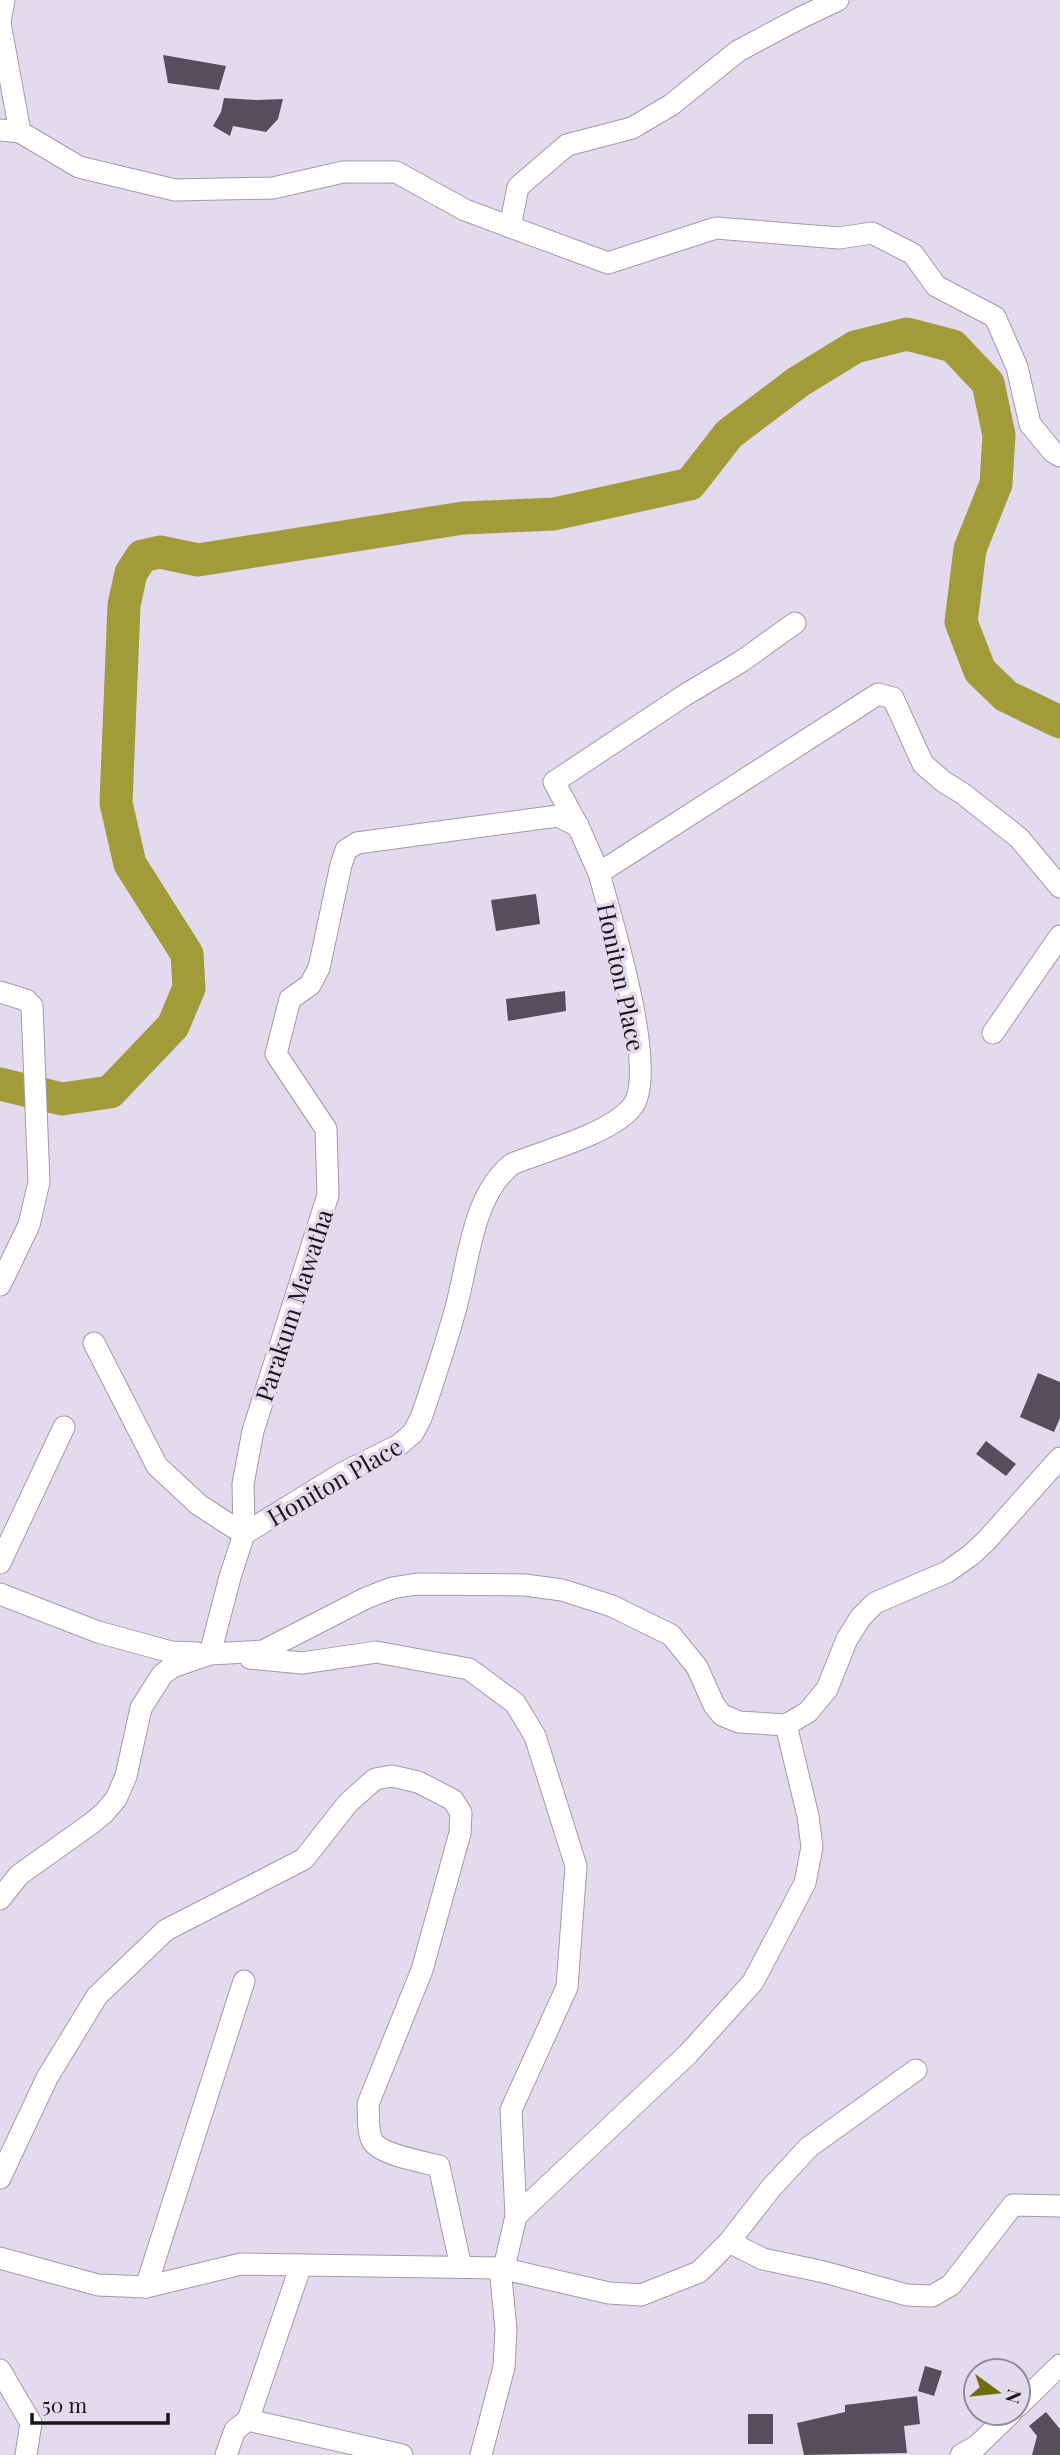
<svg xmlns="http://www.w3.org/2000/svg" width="1060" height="2455" font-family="'Playfair Display',serif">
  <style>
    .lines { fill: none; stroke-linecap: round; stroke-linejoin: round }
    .river { stroke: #a19c39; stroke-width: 33 }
    .building { fill: #554e5d }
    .minor-casing { stroke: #a19aab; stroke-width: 23 }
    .minor { stroke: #fff; stroke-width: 21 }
    .labels { text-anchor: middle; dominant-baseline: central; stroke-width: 7; stroke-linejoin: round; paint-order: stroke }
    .street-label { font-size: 24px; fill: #19161c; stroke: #e3dbed }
  </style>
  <rect width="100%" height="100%" fill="#e3dbed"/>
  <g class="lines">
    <polyline class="river" points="0,1084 62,1099 110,1092 173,1026 189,988 187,954 130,864 116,803 124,605 131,573 142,556 160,552 198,560 463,518 554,514 690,484 729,434 798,382 855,347 907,334 953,346 988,383 999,435 996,484 970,549 961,622 980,671 1006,696 1060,722"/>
  </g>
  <g class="building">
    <polygon points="163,55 226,66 219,90 168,83"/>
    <polygon points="224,98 257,100 283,99 278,119 266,132 233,126 230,136 213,126 221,112"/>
    <polygon points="536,894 540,924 496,931 491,900"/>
    <polygon points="565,991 566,1011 508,1021 506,999"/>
    <polygon points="1038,1373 1060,1382 1060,1418 1054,1432 1020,1417"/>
    <polygon points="986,1441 1016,1464 1006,1476 976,1454"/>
    <polygon points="925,2366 942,2371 934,2396 918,2391"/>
    <polygon points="917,2396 920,2424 904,2426 907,2453 804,2455 797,2423 845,2412 845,2405"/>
    <polygon points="1046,2412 1060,2429 1060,2455 1032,2455 1037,2436 1029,2426"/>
    <rect x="748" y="2414" width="25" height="30"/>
  </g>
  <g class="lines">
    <g class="minor-casing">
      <g id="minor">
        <polyline points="0,22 4,0"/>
        <polyline points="0,23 20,132"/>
        <polyline points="0,130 20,132 79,167 175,190 273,188 343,172 396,172 465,210 608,263 716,228 839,238 872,233 913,254 936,286 995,317 1017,367 1030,424 1053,452 1060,456"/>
        <polyline points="510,227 518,187 567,145 632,128 671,105 738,51 800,18 838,0"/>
        <polyline points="578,826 554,782 685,695 742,661 795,623"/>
        <polyline points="0,992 26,1000 32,1006 39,1182 29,1225 0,1285"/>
        <polyline points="993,1033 1060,936"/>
        <polyline points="94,1343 157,1466 199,1505 244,1534"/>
        <polyline points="244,1534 243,1484 253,1431 328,1195 326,1129 276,1054 290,999 310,985 319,968 341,865 346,850 357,843 558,816 578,826 599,873"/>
        <polyline points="0,1563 64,1427"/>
        <polyline points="0,1594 98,1632 171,1652 197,1653"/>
        <path d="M210,1654L230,1577L244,1534L341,1474L399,1445L413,1433L421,1418C433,1383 445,1347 455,1311C469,1263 471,1197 512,1164C546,1150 610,1134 632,1107C660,1074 610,915 599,873L878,694L893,698L923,764L944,782L962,793L1019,838L1060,887"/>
        <polyline points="250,1658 302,1663 376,1652 469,1669 515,1703 535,1736 576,1866 567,1987 511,2110 516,2216 504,2268"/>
        <polyline points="0,1899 19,1875 92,1823 104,1813 116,1799 126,1776 141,1708 162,1675 172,1667 210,1654 263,1651 366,1598 392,1588 417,1584 525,1585 562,1590 612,1606 671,1635 697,1667 714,1705 722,1715 739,1722 786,1725 808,1712 827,1689 847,1639 861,1617 875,1603 947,1572 971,1555 986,1541 1060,1458"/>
        <path d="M0,2178L47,2078L97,1996L166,1930L304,1859L348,1803L375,1779L392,1776L418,1782L453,1800L461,1813L460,1833L422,1970L368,2104C369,2114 367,2133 373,2142C382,2155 424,2162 439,2166L461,2267"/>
        <polyline points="516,2216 688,2054 753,1982 805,1883 812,1847 808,1816 786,1725"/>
        <polyline points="729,2242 771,2188 809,2147 916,2070"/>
        <polyline points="0,2258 98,2285 146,2287 241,2264 500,2268 609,2293 641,2295 699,2272 729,2242 763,2259 824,2272 907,2295 932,2296 951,2285 1013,2205 1060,2206"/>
        <polyline points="146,2287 244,1981"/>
        <polyline points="0,2370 31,2423 26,2455"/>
        <polyline points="1018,2406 1060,2365"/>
        <polyline points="248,2420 301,2265"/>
        <polyline points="226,2455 235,2430 248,2420 402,2455"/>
        <polyline points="481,2455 504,2367 506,2329 500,2268"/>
        <polyline points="961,2455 977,2446 1011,2413"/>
      </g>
    </g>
    <use href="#minor" class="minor"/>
  </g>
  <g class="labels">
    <g class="street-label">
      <text transform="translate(622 977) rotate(78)">Honiton Place</text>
      <text transform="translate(293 1305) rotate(-72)">Parakum Mawatha</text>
      <text transform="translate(334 1481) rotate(-30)">Honiton Place</text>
    </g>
  </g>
  <g transform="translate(997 2392) rotate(105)"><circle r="33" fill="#e3dbed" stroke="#928c99" stroke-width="2"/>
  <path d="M0-5L12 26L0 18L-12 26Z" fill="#716d0c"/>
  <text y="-10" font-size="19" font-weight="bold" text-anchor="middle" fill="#19161c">N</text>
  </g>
  <path d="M32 2413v10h136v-10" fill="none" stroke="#19161c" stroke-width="3.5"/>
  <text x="42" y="2413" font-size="21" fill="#19161c" stroke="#e3dbed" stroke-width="5" paint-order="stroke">50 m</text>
</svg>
